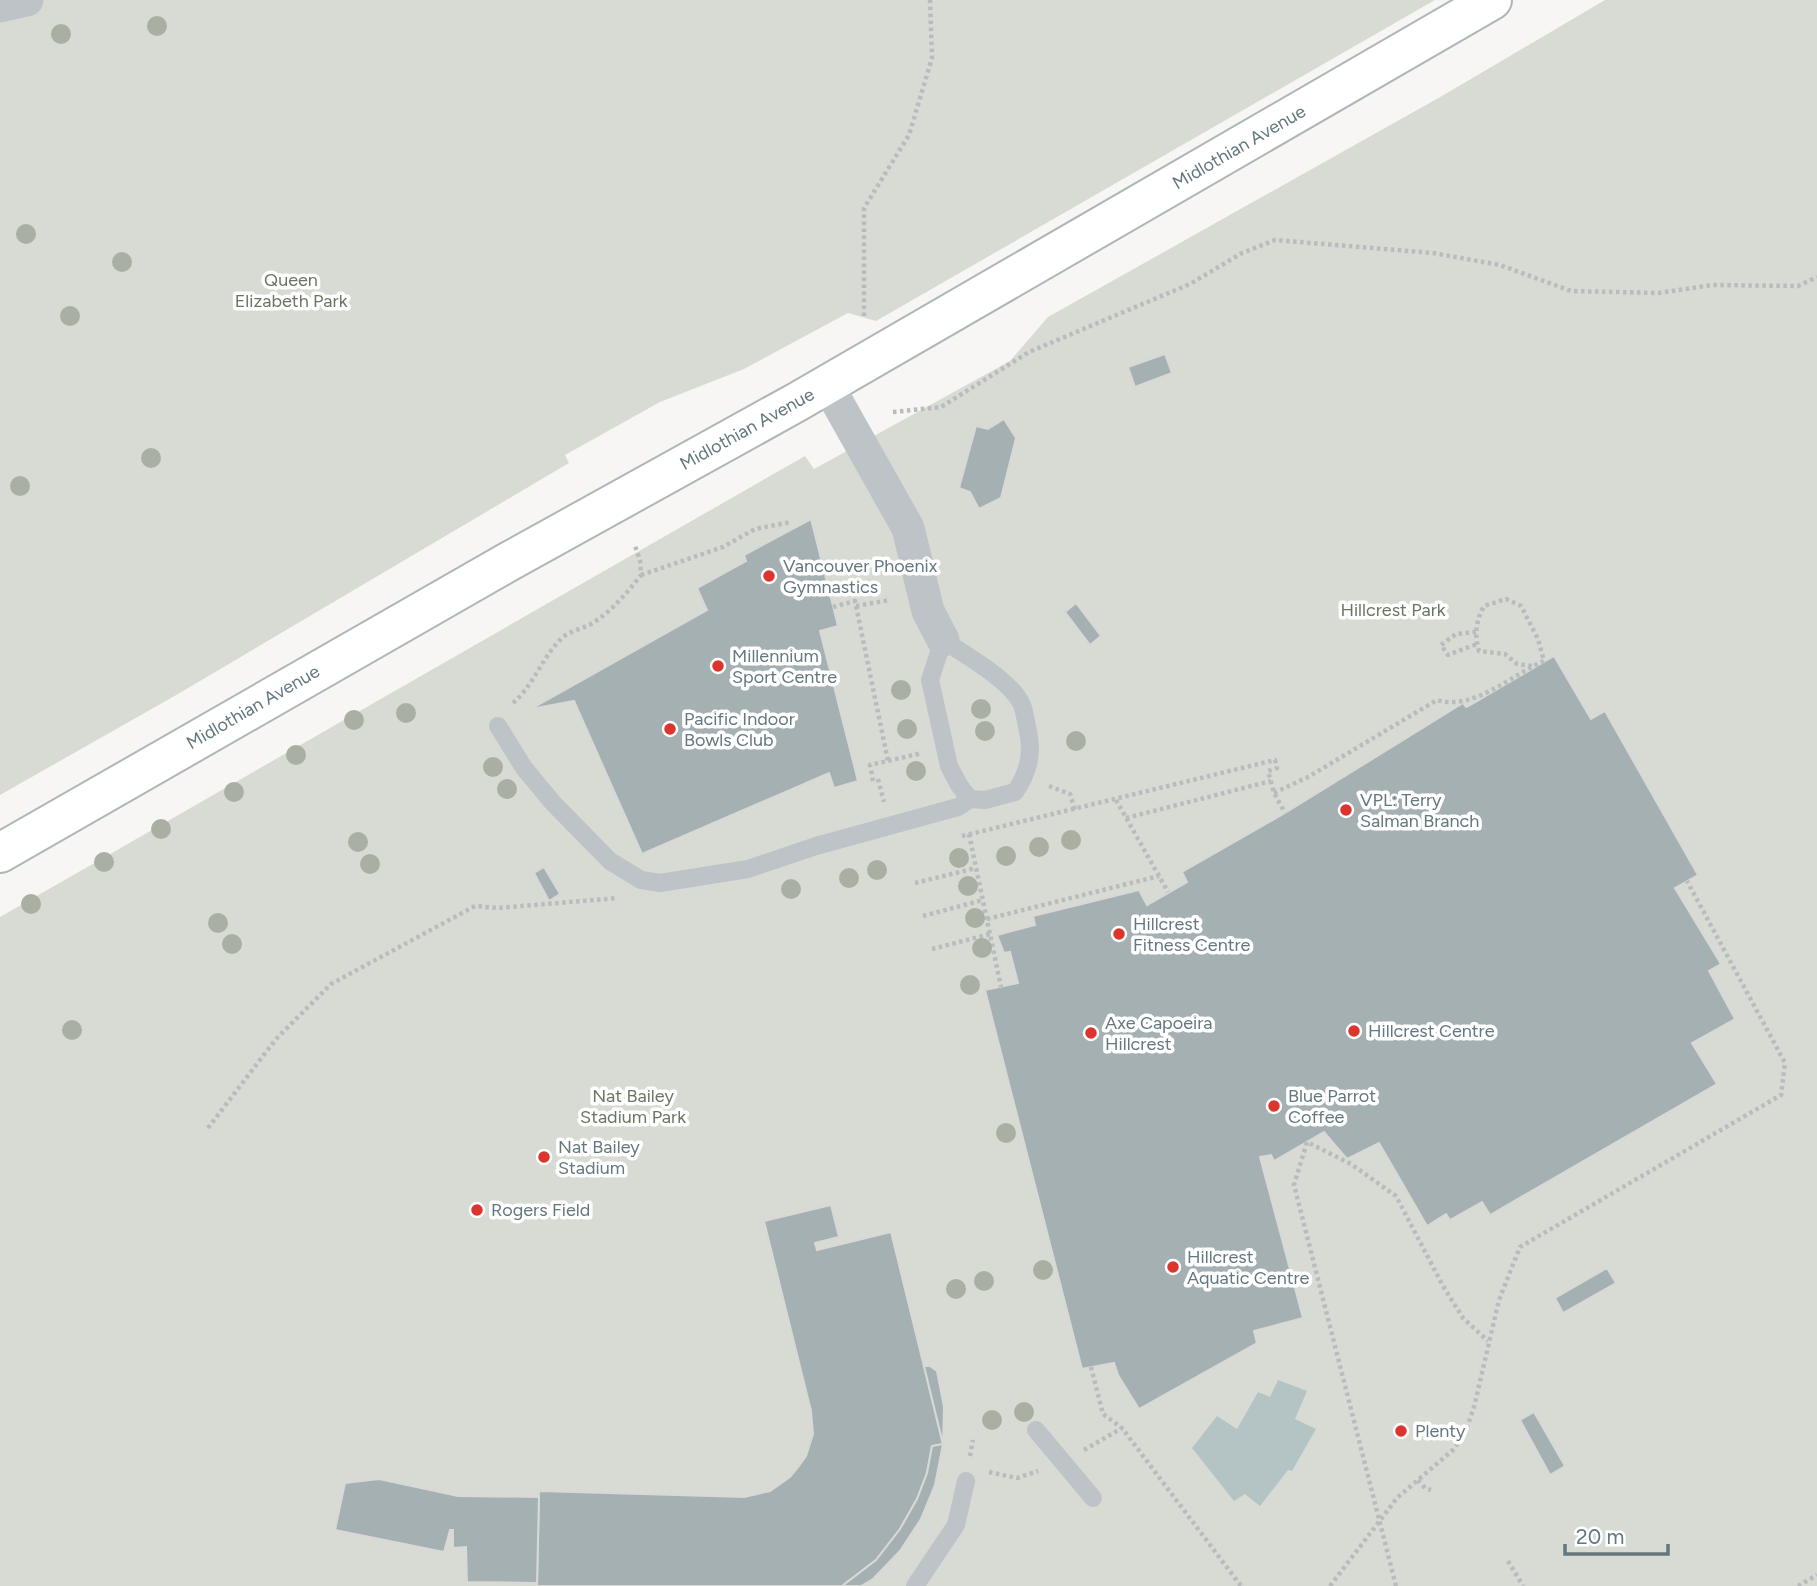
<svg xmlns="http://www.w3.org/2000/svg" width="1817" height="1586" font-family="Figtree,sans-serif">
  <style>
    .green { fill: #d8dbd3 }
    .water { fill: #b4c4c5 }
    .building { fill: #a5b0b3; stroke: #d8d8d6; stroke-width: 2 }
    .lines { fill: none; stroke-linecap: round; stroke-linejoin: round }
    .secondary-casing { stroke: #aeb6b9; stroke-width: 42 }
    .path { stroke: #b8bcbe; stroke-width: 4.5; stroke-dasharray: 3.5 3.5; stroke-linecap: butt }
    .lane { stroke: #bdc3c6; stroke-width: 18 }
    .street { stroke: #bdc3c6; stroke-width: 33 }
    .secondary { stroke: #fff; stroke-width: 38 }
    .tree { fill: #a9b0a3 }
    .poi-dot { fill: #dd342d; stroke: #fff; stroke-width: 2.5 }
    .labels { text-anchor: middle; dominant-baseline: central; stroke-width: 7; stroke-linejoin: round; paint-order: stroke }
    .street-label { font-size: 18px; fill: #63777e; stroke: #fff }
    .park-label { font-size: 18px; fill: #697661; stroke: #fff }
    .poi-label { font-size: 18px; fill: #63777e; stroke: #fff; text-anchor: start }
  </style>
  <rect width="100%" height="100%" fill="#f7f6f4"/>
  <g class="green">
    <polygon points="0,0 1435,0 876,321 848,313 744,369 660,402 565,455 569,463 178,694 0,795"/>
    <polygon points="1605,0 1817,0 1817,1586 0,1586 0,917 805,456 814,469 1010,361 1048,317 1442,96"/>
  </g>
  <polygon class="water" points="1278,1380 1307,1391 1295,1419 1316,1429 1292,1471 1288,1470 1260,1506 1245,1494 1234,1501 1192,1448 1217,1416 1237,1429 1258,1392 1270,1397"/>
  <g class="building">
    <polygon points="1165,354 1172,373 1135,387 1128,367"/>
    <polygon points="1004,419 1016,438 1001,498 979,509 970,492 959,488 976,426 988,429"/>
    <polygon points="811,519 838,626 820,631 858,781 834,788 829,773 642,854 574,701 531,709 707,610 697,588 746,561 744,555"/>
    <polygon points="1076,603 1101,636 1090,645 1065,612"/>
    <polygon points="1554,656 1591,719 1605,711 1698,875 1675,888 1721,964 1709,971 1735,1019 1692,1043 1717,1084 1490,1215 1482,1202 1450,1220 1446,1214 1427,1226 1379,1143 1347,1159 1324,1132 1274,1161 1271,1155 1260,1157 1303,1318 1254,1331 1257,1343 1139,1409 1118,1375 1114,1363 1082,1369 985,990 1018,983 1010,952 1004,953 997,935 1035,925 1033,916 1139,890 1147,905 1187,882 1182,872 1285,813 1463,703 1466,707 1470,705"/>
    <polygon points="544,867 560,894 549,901 534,873"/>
    <polygon points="831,1205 839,1237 815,1243 817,1250 891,1232 943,1444 932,1446 927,1473 917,1499 900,1529 876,1560 842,1586 537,1586 539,1491 744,1497 770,1491 790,1477 799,1466 806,1456 813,1434 811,1411 764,1221"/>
    <polygon points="1607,1268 1616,1283 1563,1313 1555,1298"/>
    <polygon points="924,1366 930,1366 937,1371 944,1407 943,1444"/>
    <polygon points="1534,1412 1565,1466 1550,1475 1520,1420"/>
    <polygon points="943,1444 935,1485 921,1519 900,1551 873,1579 861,1586 842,1586 876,1560 900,1529 917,1499 927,1473 932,1446"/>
    <polygon points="379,1479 458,1496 539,1497 537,1583 467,1582 466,1547 453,1548 453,1530 450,1530 444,1552 335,1530 345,1483"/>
  </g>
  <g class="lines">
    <g class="secondary-casing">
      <polyline id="secondary" points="0,853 508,562 797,402 1492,0"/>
    </g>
    <g class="path">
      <polyline points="864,316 864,208 909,135 932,58 930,0"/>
      <polyline points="893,412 941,407 1029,352 1190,284 1242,253 1275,240 1433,253 1500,265 1571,291 1659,293 1712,285 1798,286 1817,277"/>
      <polyline points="641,575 723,547 755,529 791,522"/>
      <polyline points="856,606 890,600"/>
      <polyline points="833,607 855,601 888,761"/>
      <polyline points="1476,632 1456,634 1441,645 1448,655 1477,644"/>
      <path d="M513,703C534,685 542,657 562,638C569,631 582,629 591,624C611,612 627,593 641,575L640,560L635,546"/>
      <polyline points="878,779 884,802"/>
      <polyline points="873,781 870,765 922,753"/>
      <polyline points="1049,786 1070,794 1075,810"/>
      <path d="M1274,793L1308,777L1437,700C1474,711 1511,675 1544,661L1538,639L1521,606L1506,599L1484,606C1476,621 1474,635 1479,651L1505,654L1517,664L1532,666"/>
      <polyline points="1116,800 1168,892"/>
      <polyline points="1126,818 1271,781"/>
      <polyline points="969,834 1001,987"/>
      <polyline points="962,836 1275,760 1277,768 1268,771 1274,793 1285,813"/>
      <polyline points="915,883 976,868"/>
      <polyline points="923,916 983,900"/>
      <polyline points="987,919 1159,876"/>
      <polyline points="932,949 990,934"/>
      <polyline points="208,1128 276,1039 331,984 475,906 498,908 618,898"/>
      <polyline points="1091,1367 1103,1414 1122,1428 1241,1586"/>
      <polyline points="1084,1450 1122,1428"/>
      <polyline points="970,1456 973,1440"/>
      <polyline points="989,1472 1017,1478 1038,1471"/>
      <polyline points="1418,1480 1425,1488 1431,1490"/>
      <polyline points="1508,1561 1523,1586"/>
      <polyline points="1330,1586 1397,1498 1454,1449 1466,1430 1474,1407 1499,1300 1520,1247 1781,1095 1785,1063 1687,881"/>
      <polyline points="1396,1586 1294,1185 1307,1142 1351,1164 1396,1196 1443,1286 1463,1318 1488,1341"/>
      <polyline points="1798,1586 1817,1575"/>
    </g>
    <g class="lane">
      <path d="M943,640C965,655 1011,680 1022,705C1025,713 1026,723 1028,731C1033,755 1028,773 1015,792L985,800L970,799L959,785L949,766L930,680Z"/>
      <polyline points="498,726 524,768 553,803 610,861 641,880 660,883 748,869 816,846 958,807 970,799"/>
      <polyline points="1036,1430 1093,1498"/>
      <polyline points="915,1586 956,1525 966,1481"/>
    </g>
    <g class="street">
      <polyline points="0,6 27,0"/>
      <polyline points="827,384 908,528 928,611 943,640"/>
    </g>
    <use href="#secondary" class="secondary"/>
  </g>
  <g class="tree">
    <circle cx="157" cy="26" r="10"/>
    <circle cx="61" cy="34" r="10"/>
    <circle cx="26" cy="234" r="10"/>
    <circle cx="122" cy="262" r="10"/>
    <circle cx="70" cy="316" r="10"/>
    <circle cx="151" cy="458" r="10"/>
    <circle cx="20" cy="486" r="10"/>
    <circle cx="901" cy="690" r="10"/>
    <circle cx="981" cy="709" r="10"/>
    <circle cx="406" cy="713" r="10"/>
    <circle cx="354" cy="720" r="10"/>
    <circle cx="907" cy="729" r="10"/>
    <circle cx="985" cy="731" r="10"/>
    <circle cx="1076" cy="741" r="10"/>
    <circle cx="296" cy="755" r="10"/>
    <circle cx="493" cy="767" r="10"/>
    <circle cx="916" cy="771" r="10"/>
    <circle cx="507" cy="789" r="10"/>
    <circle cx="234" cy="792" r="10"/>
    <circle cx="161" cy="829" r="10"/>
    <circle cx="1071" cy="840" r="10"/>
    <circle cx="358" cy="842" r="10"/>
    <circle cx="1039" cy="847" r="10"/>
    <circle cx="1006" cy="856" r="10"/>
    <circle cx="959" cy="858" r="10"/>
    <circle cx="104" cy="862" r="10"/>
    <circle cx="370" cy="864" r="10"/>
    <circle cx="877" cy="870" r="10"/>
    <circle cx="849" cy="878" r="10"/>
    <circle cx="968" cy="886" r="10"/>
    <circle cx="791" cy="889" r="10"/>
    <circle cx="31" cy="904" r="10"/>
    <circle cx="975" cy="918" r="10"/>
    <circle cx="218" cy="923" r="10"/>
    <circle cx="232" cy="944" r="10"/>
    <circle cx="982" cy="948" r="10"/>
    <circle cx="970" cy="985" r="10"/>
    <circle cx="72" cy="1030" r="10"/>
    <circle cx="1006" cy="1133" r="10"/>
    <circle cx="1043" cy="1270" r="10"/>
    <circle cx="984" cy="1281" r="10"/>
    <circle cx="956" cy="1289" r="10"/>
    <circle cx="1024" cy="1412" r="10"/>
    <circle cx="992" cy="1420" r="10"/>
  </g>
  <g class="poi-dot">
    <circle cx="769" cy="576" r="7"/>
    <circle cx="718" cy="666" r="7"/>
    <circle cx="670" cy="729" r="7"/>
    <circle cx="1346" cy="810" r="7"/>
    <circle cx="1119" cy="934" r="7"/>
    <circle cx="1354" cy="1031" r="7"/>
    <circle cx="1091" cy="1033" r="7"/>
    <circle cx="1274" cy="1106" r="7"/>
    <circle cx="544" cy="1157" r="7"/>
    <circle cx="477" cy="1210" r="7"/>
    <circle cx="1173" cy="1267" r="7"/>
    <circle cx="1401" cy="1431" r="7"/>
  </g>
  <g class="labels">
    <g class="street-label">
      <text transform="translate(1239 147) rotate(-30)">Midlothian Avenue</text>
      <text transform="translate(747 429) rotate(-29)">Midlothian Avenue</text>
      <text transform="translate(253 707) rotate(-30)">Midlothian Avenue</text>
    </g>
    <g class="park-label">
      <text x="291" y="280">Queen<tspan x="291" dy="21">Elizabeth Park</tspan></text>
      <text x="1393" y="610">Hillcrest Park</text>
      <text x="633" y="1096">Nat Bailey<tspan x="633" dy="21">Stadium Park</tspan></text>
    </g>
    <g class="poi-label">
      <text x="783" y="566">Vancouver Phoenix<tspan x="783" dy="21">Gymnastics</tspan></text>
      <text x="732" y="656">Millennium<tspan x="732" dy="21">Sport Centre</tspan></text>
      <text x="684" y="719">Pacific Indoor<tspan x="684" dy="21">Bowls Club</tspan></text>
      <text x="1360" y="800">VPL: Terry<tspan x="1360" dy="21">Salman Branch</tspan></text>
      <text x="1133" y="924">Hillcrest<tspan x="1133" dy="21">Fitness Centre</tspan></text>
      <text x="1105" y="1023">Axe Capoeira<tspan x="1105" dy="21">Hillcrest</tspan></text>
      <text x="1368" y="1031">Hillcrest Centre</text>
      <text x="1288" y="1096">Blue Parrot<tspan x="1288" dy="21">Coffee</tspan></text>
      <text x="558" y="1147">Nat Bailey<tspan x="558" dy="21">Stadium</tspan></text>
      <text x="491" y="1210">Rogers Field</text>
      <text x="1187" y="1257">Hillcrest<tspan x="1187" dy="21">Aquatic Centre</tspan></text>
      <text x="1415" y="1431">Plenty</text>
    </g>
  </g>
  <path d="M1565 1544v10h103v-10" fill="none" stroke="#63777e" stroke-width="3.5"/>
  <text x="1576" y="1544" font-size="21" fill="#63777e" stroke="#ffffff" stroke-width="5" paint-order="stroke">20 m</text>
</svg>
